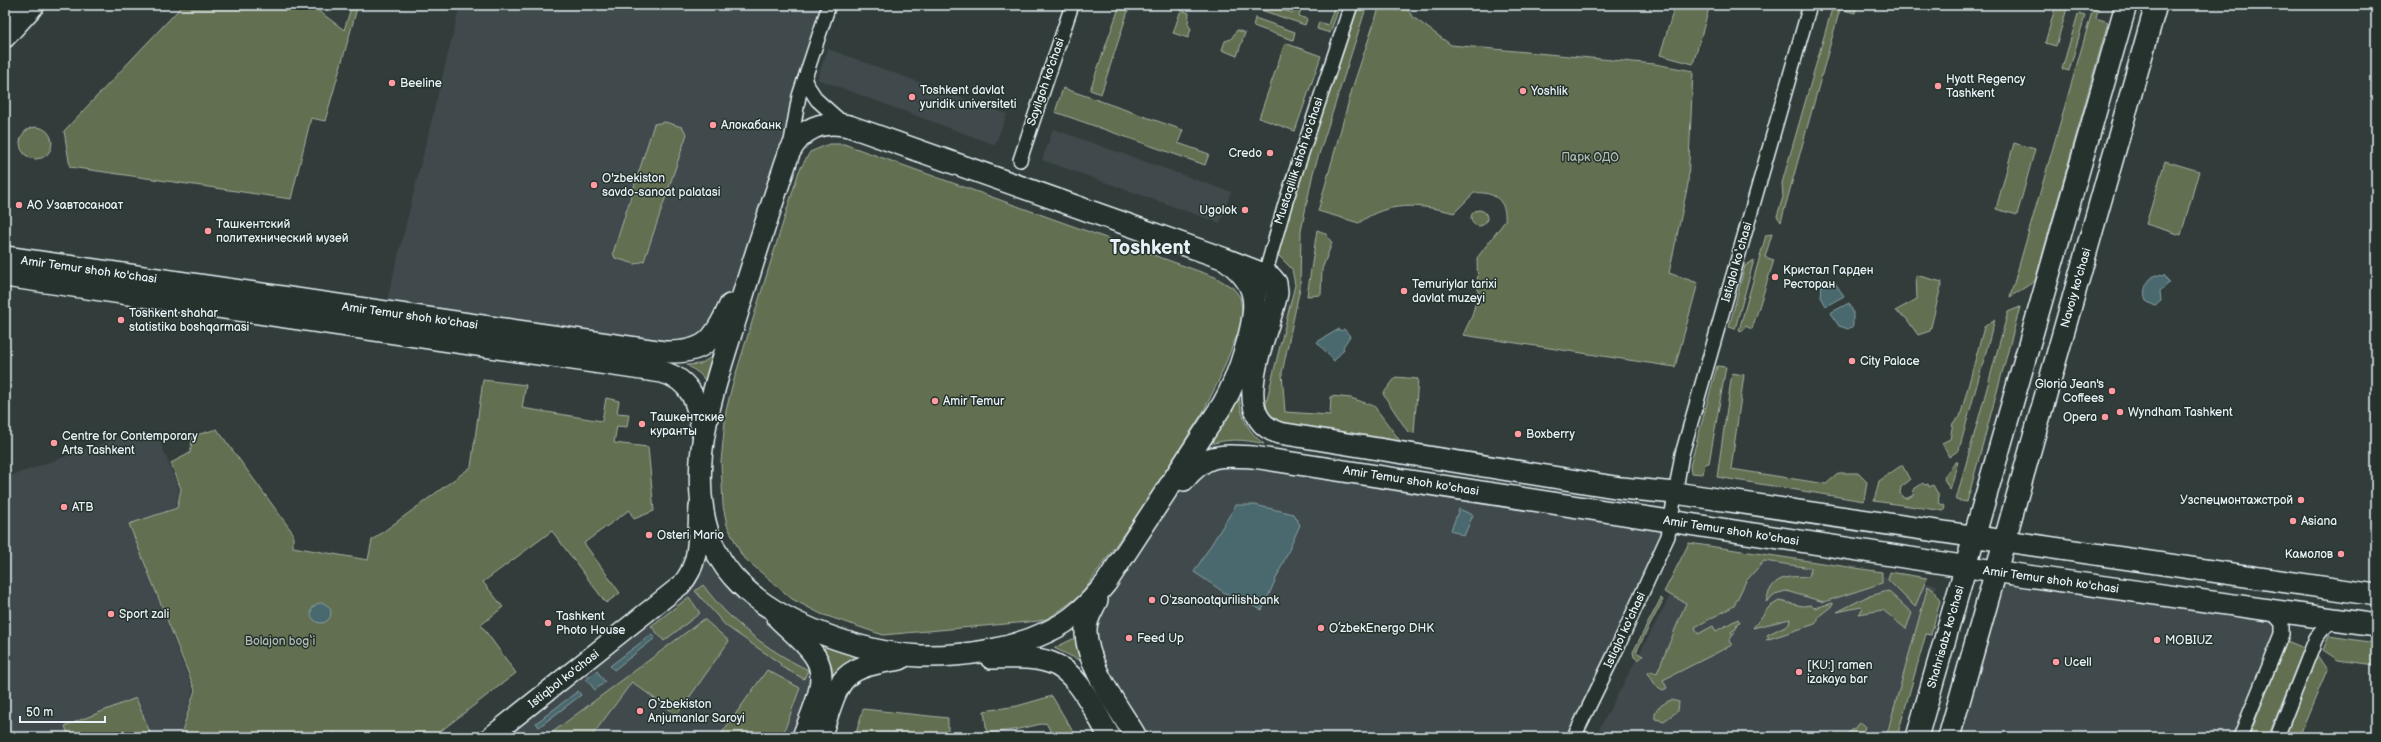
<svg xmlns="http://www.w3.org/2000/svg" width="2381" height="742" font-family="'Balsamiq Sans',sans-serif">
  <style>
    .built { fill: #40494c }
    .green { fill: #627051; stroke: #a5b0a4 }
    .water { fill: #48696e; stroke: #889fa5 }
    .lines { fill: none; stroke-linecap: round; stroke-linejoin: round }
    .street-casing { stroke: #e8f1f8; stroke-width: 16 }
    .secondary-casing { stroke: #e8f1f8; stroke-width: 22 }
    .primary-casing { stroke: #e8f1f8; stroke-width: 24 }
    .street { stroke: #26332d; stroke-width: 13 }
    .secondary { stroke: #26332d; stroke-width: 19 }
    .primary { stroke: #26332d; stroke-width: 21 }
    .poi-dot { fill: #ff9aa2; stroke: #26332d; stroke-width: 1.5 }
    .labels { text-anchor: middle; dominant-baseline: central; stroke-width: 3; stroke-linejoin: round; paint-order: stroke }
    .poi-label { font-size: 12px; fill: #e8f1f8; stroke: #26332d; text-anchor: start }
    .street-label { font-size: 12px; fill: #e8f1f8; stroke: #26332d }
    .park-label { font-size: 12px; fill: #b2bdb5; stroke: #26332d }
    .town-label { font-size: 20px; font-weight: bold; fill: #e8f1f8; stroke: #26332d }
  </style>
  <rect width="100%" height="100%" fill="#323d3b"/>
  <filter id="ink" filterUnits="userSpaceOnUse"><feTurbulence type="fractalNoise" baseFrequency=".025" numOctaves="2"/><feDisplacementMap in="SourceGraphic" scale="8" xChannelSelector="R" yChannelSelector="G"/><feConvolveMatrix kernelMatrix="1 2 1 2 8 2 1 2 1" color-interpolation-filters="sRGB"/></filter>
  <g filter="url(#ink)">
    <g class="built">
      <polygon points="460,5 829,5 789,153 729,308 702,347 384,313"/>
      <polygon points="828,49 1007,114 995,145 817,79"/>
      <polygon points="1053,129 1231,192 1220,223 1042,160"/>
      <polygon points="128,434 160,441 179,490 176,507 129,525 193,690 179,737 10,737 5,724 5,478"/>
      <polygon points="1208,459 1670,521 1574,737 1136,737 1086,629 1193,468"/>
      <polygon points="1695,549 1937,585 1884,737 1595,737"/>
      <polygon points="705,558 739,584 814,655 803,737 490,737"/>
      <polygon points="1996,572 2281,621 2240,737 1949,737"/>
    </g>
    <g class="green">
      <polygon points="183,5 311,5 344,30 352,5 358,5 325,121 311,118 291,199 70,167 64,131"/>
      <polygon points="1120,5 1130,5 1101,94 1090,90"/>
      <polygon points="1246,5 1266,5 1293,13 1296,5 1302,5 1299,16 1307,19 1305,25"/>
      <polygon points="1335,5 1340,5 1330,33 1317,29 1319,22 1328,25"/>
      <polygon points="1359,5 1367,5 1313,173 1301,231 1300,288 1282,373 1285,412 1330,415 1331,396 1351,398 1374,406 1401,442 1275,425 1266,409 1266,403 1295,285 1292,269 1276,253"/>
      <path d="M1380,5H1404L1413,17L1451,45L1655,64L1693,71L1688,184L1669,273L1698,283L1675,367L1463,335L1472,316L1478,293L1477,258L1505,221C1507,200 1493,191 1474,193L1454,213C1421,204 1387,201 1359,223L1318,211L1353,86Z"/>
      <polygon points="1675,5 1710,5 1693,64 1660,55"/>
      <polygon points="1833,5 1857,5 1855,13 1840,9 1781,222 1777,216 1783,197 1782,183"/>
      <polygon points="2056,5 2068,5 2056,46 2045,43"/>
      <polygon points="2094,5 2099,5 2096,18 2108,22 2035,281 2010,297"/>
      <polygon points="1181,10 1189,13 1188,24 1191,29 1188,38 1173,33"/>
      <polygon points="2078,14 2085,16 2069,71 2062,69"/>
      <polygon points="1255,18 1295,32 1293,40 1253,26"/>
      <polygon points="1237,30 1245,33 1237,56 1222,50 1225,41 1231,39"/>
      <polygon points="1285,43 1321,56 1295,131 1259,118"/>
      <polygon points="1063,88 1183,130 1178,143 1209,154 1205,165 1055,112"/>
      <polygon points="665,122 682,127 687,134 644,261 635,264 615,258 613,253 654,124"/>
      <circle cx="36" cy="143" r="16"/>
      <polygon points="2014,143 2035,149 2017,215 1996,209"/>
      <polygon points="829,144 844,144 1215,277 1233,288 1240,297 1242,309 1241,325 1218,382 1203,412 1143,506 1081,595 1049,618 1039,621 883,635 821,614 792,599 742,556 727,525 723,506 721,462 726,411 732,386 799,171 810,152"/>
      <polygon points="2165,161 2199,171 2181,235 2146,224"/>
      <circle cx="1479" cy="218" r="8"/>
      <polygon points="1317,230 1325,233 1332,243 1322,269 1321,295 1307,296"/>
      <polygon points="1772,234 1765,257 1774,260 1752,329 1745,326 1743,331 1739,330 1766,235"/>
      <polygon points="1754,260 1735,329 1729,327 1745,266"/>
      <polygon points="1916,275 1942,282 1930,331 1918,335 1906,318 1895,311 1917,299"/>
      <polygon points="2020,307 1967,502 1956,500 2008,312"/>
      <polygon points="1995,319 1959,450 1949,457 1942,443 1950,439 1953,423 1960,417 1984,327"/>
      <polygon points="715,355 707,383 700,374 687,365 700,364"/>
      <polygon points="1717,366 1726,367 1709,463 1705,464 1703,474 1691,473 1690,466"/>
      <polygon points="1732,373 1744,375 1731,469 1826,484 1839,473 1858,473 1867,482 1864,501 1717,477"/>
      <polygon points="1396,377 1418,379 1414,433 1408,432 1383,394"/>
      <polygon points="483,380 526,385 522,408 602,421 606,398 619,401 617,413 629,414 627,427 617,426 614,443 648,447 654,511 634,519 629,510 584,543 620,593 606,603 552,531 483,582 503,607 481,625 516,673 433,737 337,737 334,732 327,737 180,737 195,690 129,524 177,508 181,489 171,463 190,453 193,436 217,429 293,533 293,547 368,560 372,540 471,467"/>
      <path d="M1239,394C1240,415 1247,431 1264,444C1244,439 1225,438 1205,446Z"/>
      <path d="M1955,462H1958L1950,490L1944,479C1947,469 1953,468 1955,462Z"/>
      <polygon points="1902,465 1910,480 1901,487 1900,493 1903,498 1908,498 1913,495 1914,489 1923,483 1925,485 1928,484 1929,487 1933,485 1938,494 1939,503 1945,506 1944,511 1874,501 1879,481"/>
      <path d="M1689,543L1882,572V583L1824,602L1786,591L1775,594L1766,602C1771,579 1782,575 1809,577L1811,568L1764,561L1746,581L1734,606L1695,627L1698,634L1713,626L1716,631L1738,619L1740,622L1737,623L1736,629L1731,632L1732,634L1735,632L1729,641L1732,645L1663,680L1667,688L1663,690L1656,686L1648,673L1650,671L1657,673L1686,603L1664,592Z"/>
      <polygon points="1890,572 1927,578 1915,607 1888,580"/>
      <path d="M703,585C730,622 766,649 808,670L804,679L780,666L781,664L726,626L695,591Z"/>
      <polygon points="1928,586 1935,591 1940,601 1931,635 1926,634 1897,737 1886,737"/>
      <polygon points="1888,591 1912,613 1906,629 1883,610 1859,614 1863,609 1861,607 1837,612 1866,597"/>
      <polygon points="689,597 700,613 664,641 651,626"/>
      <polygon points="1661,598 1663,600 1636,652 1643,656 1638,660 1634,657 1633,652"/>
      <polygon points="1779,601 1803,606 1811,605 1814,608 1833,603 1833,605 1818,617 1818,621 1815,624 1766,640 1769,638 1767,635 1789,624 1790,619 1753,628 1769,607"/>
      <polygon points="704,619 729,641 677,715 632,682 591,737 546,737"/>
      <polygon points="1079,636 1085,663 1054,648"/>
      <polygon points="2329,636 2376,643 2376,665 2338,660 2323,650"/>
      <polygon points="2287,641 2304,648 2268,737 2249,737"/>
      <polygon points="824,646 855,656 830,680"/>
      <polygon points="2317,655 2327,670 2299,737 2285,737"/>
      <polygon points="767,670 800,688 782,737 719,737"/>
      <polygon points="1052,696 1076,737 1054,737 1046,723 1014,730 987,733 984,711 1017,706"/>
      <polygon points="136,698 151,735 69,737 65,726"/>
      <path d="M1671,700L1679,702L1678,711L1664,721L1655,719C1653,710 1663,703 1671,700Z"/>
      <polygon points="863,709 948,718 948,737 855,737"/>
      <polygon points="1859,724 1862,723 1865,726 1862,737 1844,737"/>
    </g>
    <g class="water">
      <path d="M2155,275L2165,276L2169,283L2160,291L2161,301L2155,306L2146,301C2142,291 2146,281 2155,275Z"/>
      <polygon points="1826,281 1835,283 1844,296 1826,306 1821,297 1822,283"/>
      <polygon points="1849,303 1853,312 1853,326 1848,329 1839,326 1830,313"/>
      <polygon points="1339,329 1341,331 1344,329 1350,336 1343,347 1344,349 1334,361 1317,342"/>
      <polygon points="1236,505 1255,505 1294,514 1300,525 1262,610 1225,593 1194,572"/>
      <polygon points="1459,509 1473,515 1464,536 1451,530"/>
      <circle cx="321" cy="613" r="10"/>
      <polygon points="652,634 655,638 614,670 610,666"/>
      <polygon points="597,671 605,682 595,690 586,679"/>
      <polygon points="578,691 581,695 539,727 536,723"/>
    </g>
    <g class="lines">
      <g class="street-casing">
        <g id="street">
          <polyline points="804,80 817,100 844,124"/>
          <polyline points="790,147 799,96 829,5"/>
          <polyline points="1020,160 1072,5"/>
          <polyline points="1257,303 1285,204 1351,5"/>
          <polyline points="1574,737 1614,655 1668,536 1682,454 1810,5"/>
          <polyline points="2240,737 2282,634 2282,623 2271,611"/>
          <polyline points="2277,737 2316,638 2323,629 2336,619"/>
        </g>
      </g>
      <g class="secondary-casing">
        <g id="secondary">
          <polyline points="5,14 12,5"/>
          <polyline points="5,38 35,5"/>
          <path d="M490,737L681,585C701,563 697,536 699,507"/>
        </g>
      </g>
      <g class="primary-casing">
        <g id="primary">
          <path d="M5,257L664,352C705,353 714,341 730,305"/>
          <path d="M1225,259C1237,268 1248,278 1252,292C1260,317 1236,382 1223,404L1106,583C1089,604 1072,621 1047,632C1009,650 962,657 920,656C863,653 780,625 739,583C720,564 707,538 703,511C692,448 716,381 735,321C752,265 770,209 789,153C802,128 822,120 849,126L1225,259L1271,277L1276,283L1277,293C1270,330 1225,416 1279,433L1621,488L1675,493L2376,595"/>
          <path d="M5,276L662,372C692,380 698,404 702,431"/>
          <path d="M1184,480C1206,453 1220,455 1253,457L2027,576L2376,625"/>
          <path d="M1097,600C1093,609 1086,619 1086,629C1085,664 1119,708 1136,737"/>
          <path d="M778,618C790,630 807,643 816,658C830,681 811,714 803,737"/>
          <path d="M991,658C1010,658 1031,656 1049,662C1079,671 1095,713 1110,737"/>
          <path d="M820,737C840,680 836,668 900,659"/>
          <polyline points="1917,737 2126,5"/>
          <polyline points="1949,737 2156,5"/>
        </g>
      </g>
      <use href="#street" class="street"/>
      <use href="#secondary" class="secondary"/>
      <use href="#primary" class="primary"/>
    </g>
  </g>
  <g class="poi-dot">
    <circle cx="392" cy="83" r="4"/>
    <circle cx="1938" cy="86" r="4"/>
    <circle cx="1523" cy="91" r="4"/>
    <circle cx="912" cy="97" r="4"/>
    <circle cx="713" cy="125" r="4"/>
    <circle cx="1270" cy="153" r="4"/>
    <circle cx="594" cy="185" r="4"/>
    <circle cx="19" cy="205" r="4"/>
    <circle cx="1245" cy="210" r="4"/>
    <circle cx="208" cy="231" r="4"/>
    <circle cx="1775" cy="277" r="4"/>
    <circle cx="1404" cy="291" r="4"/>
    <circle cx="121" cy="320" r="4"/>
    <circle cx="1852" cy="361" r="4"/>
    <circle cx="2112" cy="391" r="4"/>
    <circle cx="935" cy="401" r="4"/>
    <circle cx="2120" cy="412" r="4"/>
    <circle cx="2105" cy="417" r="4"/>
    <circle cx="642" cy="424" r="4"/>
    <circle cx="1518" cy="434" r="4"/>
    <circle cx="54" cy="443" r="4"/>
    <circle cx="2301" cy="500" r="4"/>
    <circle cx="64" cy="507" r="4"/>
    <circle cx="2293" cy="521" r="4"/>
    <circle cx="649" cy="535" r="4"/>
    <circle cx="2341" cy="554" r="4"/>
    <circle cx="1152" cy="600" r="4"/>
    <circle cx="111" cy="614" r="4"/>
    <circle cx="548" cy="623" r="4"/>
    <circle cx="1321" cy="628" r="4"/>
    <circle cx="1129" cy="638" r="4"/>
    <circle cx="2157" cy="640" r="4"/>
    <circle cx="2056" cy="662" r="4"/>
    <circle cx="1799" cy="672" r="4"/>
    <circle cx="640" cy="711" r="4"/>
  </g>
  <g class="labels">
    <g class="poi-label">
      <text x="1946" y="79">Hyatt Regency<tspan x="1946" dy="14">Tashkent</tspan></text>
      <text x="400" y="83">Beeline</text>
      <text x="920" y="90">Toshkent davlat<tspan x="920" dy="14">yuridik universiteti</tspan></text>
      <text x="1531" y="91">Yoshlik</text>
      <text x="721" y="125">Алокабанк</text>
      <text x="1262" y="153" text-anchor="end">Credo</text>
      <text x="602" y="178">O'zbekiston<tspan x="602" dy="14">savdo-sanoat palatasi</tspan></text>
      <text x="27" y="205">АО Узавтосаноат</text>
      <text x="1237" y="210" text-anchor="end">Ugolok</text>
      <text x="216" y="224">Ташкентский<tspan x="216" dy="14">политехнический музей</tspan></text>
      <text x="1783" y="270">Кристал Гарден<tspan x="1783" dy="14">Ресторан</tspan></text>
      <text x="1412" y="284">Temuriylar tarixi<tspan x="1412" dy="14">davlat muzeyi</tspan></text>
      <text x="129" y="313">Toshkent shahar<tspan x="129" dy="14">statistika boshqarmasi</tspan></text>
      <text x="1860" y="361">City Palace</text>
      <text x="2104" y="384" text-anchor="end">Gloria Jean's<tspan x="2104" dy="14">Coffees</tspan></text>
      <text x="943" y="401">Amir Temur</text>
      <text x="2128" y="412">Wyndham Tashkent</text>
      <text x="650" y="417">Ташкентские<tspan x="650" dy="14">куранты</tspan></text>
      <text x="2097" y="417" text-anchor="end">Opera</text>
      <text x="1526" y="434">Boxberry</text>
      <text x="62" y="436">Centre for Contemporary<tspan x="62" dy="14">Arts Tashkent</tspan></text>
      <text x="2293" y="500" text-anchor="end">Узспецмонтажстрой</text>
      <text x="72" y="507">ATB</text>
      <text x="2301" y="521">Asiana</text>
      <text x="657" y="535">Osteri Mario</text>
      <text x="2333" y="554" text-anchor="end">Камолов</text>
      <text x="1160" y="600">Oʻzsanoatqurilishbank</text>
      <text x="119" y="614">Sport zali</text>
      <text x="556" y="616">Tashkent<tspan x="556" dy="14">Photo House</tspan></text>
      <text x="1329" y="628">O’zbekEnergo DHK</text>
      <text x="1137" y="638">Feed Up</text>
      <text x="2165" y="640">MOBIUZ</text>
      <text x="2064" y="662">Ucell</text>
      <text x="1807" y="665">[KU:] ramen<tspan x="1807" dy="14">izakaya bar</tspan></text>
      <text x="648" y="704">O‘zbekiston<tspan x="648" dy="14">Anjumanlar Saroyi</tspan></text>
    </g>
    <g class="street-label">
      <text transform="translate(1046 82) rotate(-71)">Sayilgoh ko'chasi</text>
      <text transform="translate(1299 161) rotate(-72)">Mustaqillik shoh ko'chasi</text>
      <text transform="translate(1737 262) rotate(-74)">Istiqlol ko‘chasi</text>
      <text transform="translate(89 270) rotate(8)">Amir Temur shoh ko'chasi</text>
      <text transform="translate(2076 288) rotate(-74)">Navoiy ko'chasi</text>
      <text transform="translate(410 316) rotate(8)">Amir Temur shoh ko'chasi</text>
      <text transform="translate(1411 481) rotate(9)">Amir Temur shoh ko'chasi</text>
      <text transform="translate(1731 531) rotate(9)">Amir Temur shoh ko'chasi</text>
      <text transform="translate(2051 580) rotate(8)">Amir Temur shoh ko'chasi</text>
      <text transform="translate(1625 630) rotate(-65)">Istiqlol ko'chasi</text>
      <text transform="translate(1946 637) rotate(-74)">Shahrisabz ko'chasi</text>
      <text transform="translate(564 679) rotate(-38)">Istiqbol ko'chasi</text>
    </g>
    <g class="park-label">
      <text x="1590" y="157">Парк ОДО</text>
      <text x="280" y="641">Bolajon bog‘i</text>
    </g>
    <g class="town-label">
      <text x="1150" y="248">Toshkent</text>
    </g>
  </g>
  <rect width="2381" height="742" fill="none" stroke="#26332d" stroke-width="20"/>
  <rect x="10" y="10" width="2361" height="722" fill="none" stroke="#e8f1f8" stroke-width="1.5" filter="url(#ink)"/>
  <path d="M20 716v6h85v-6" fill="none" stroke="#e8f1f8" stroke-width="2"/>
  <text x="26" y="716" font-size="12" fill="#e8f1f8" stroke="#26332d" stroke-width="3" paint-order="stroke">50 m</text>
</svg>
